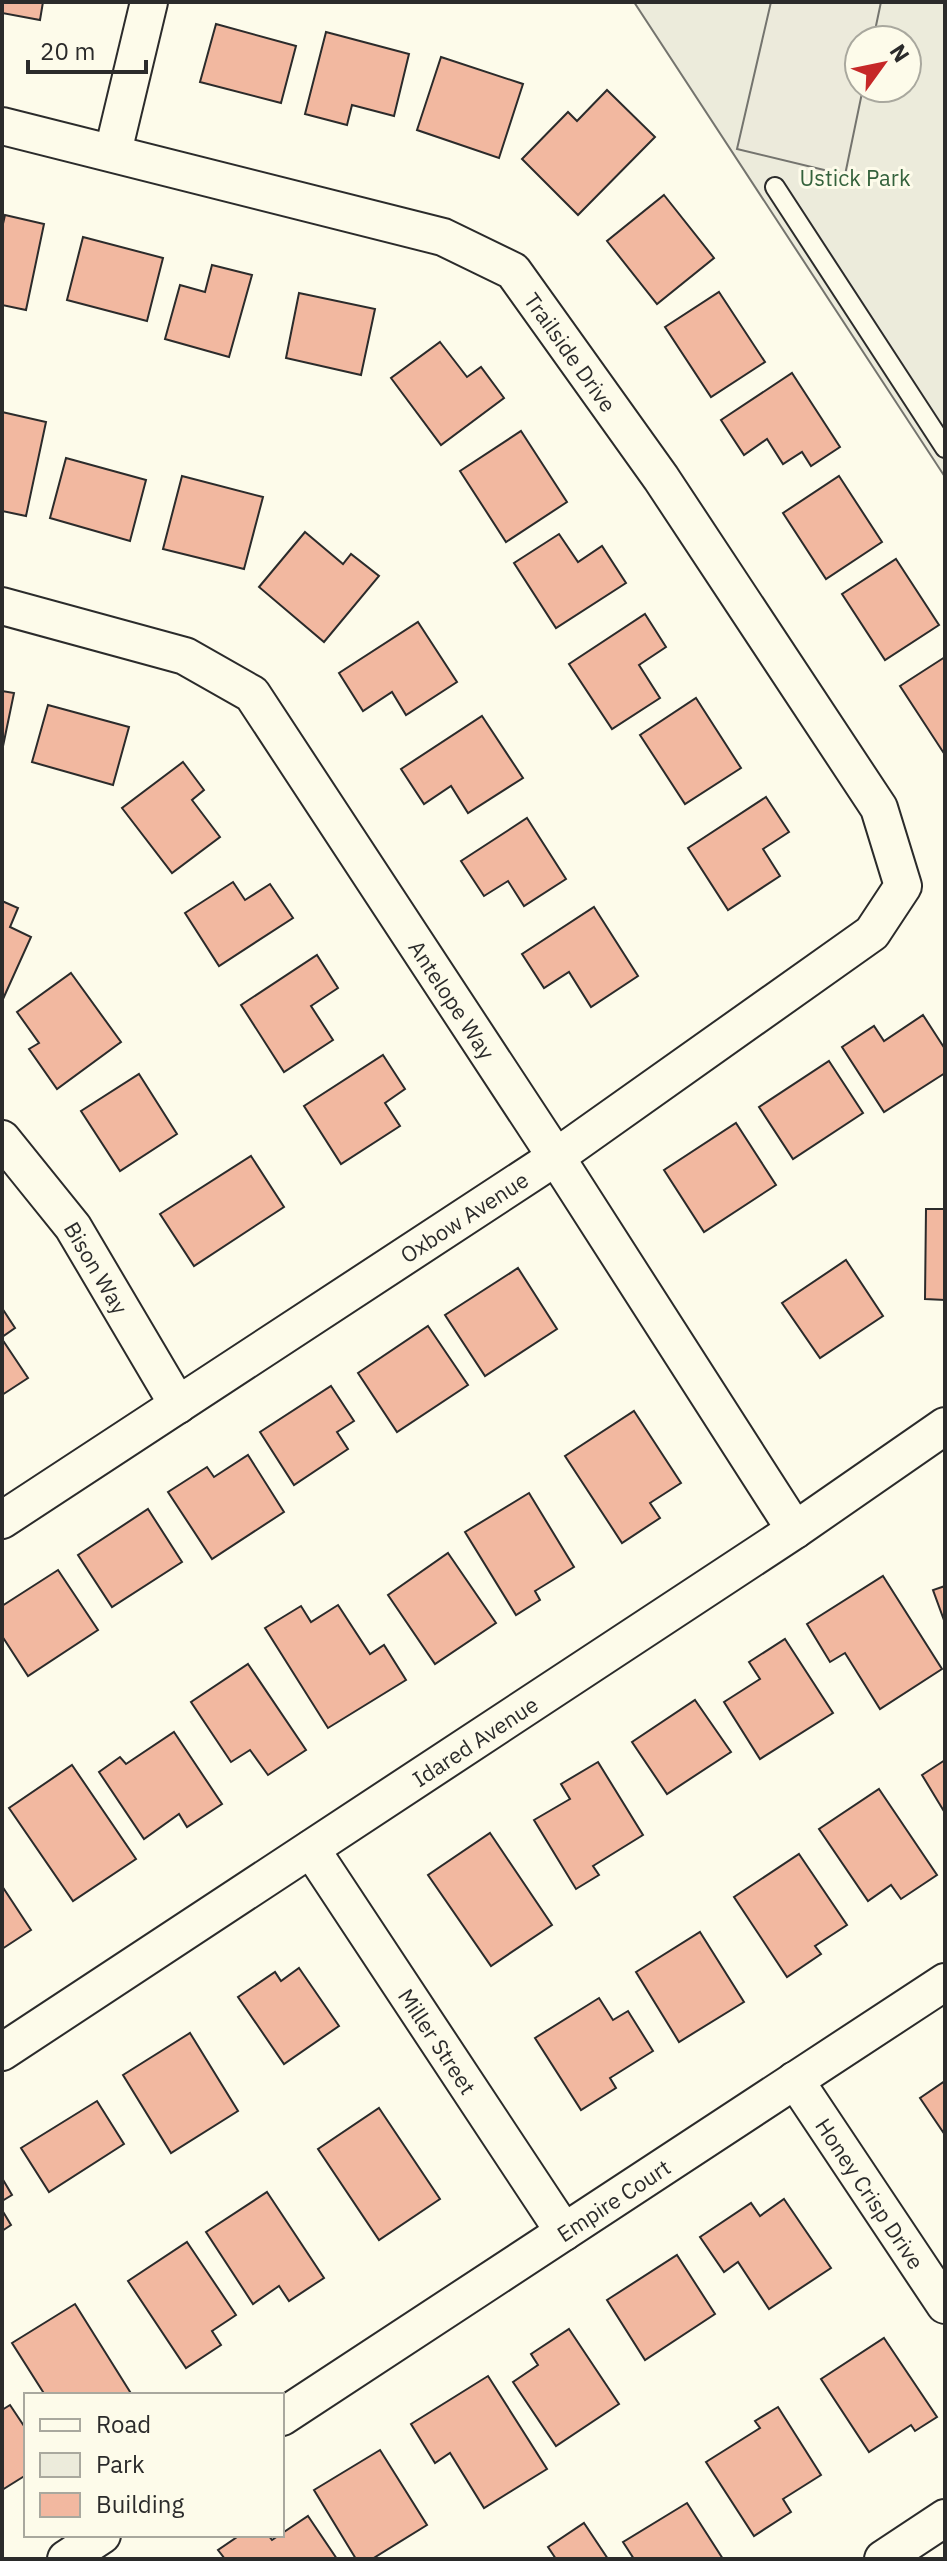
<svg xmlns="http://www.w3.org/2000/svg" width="947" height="2561" font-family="'IBM Plex Sans',sans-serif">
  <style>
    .green { fill: #ecebdb; stroke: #74746e; stroke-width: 2; fill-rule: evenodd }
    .parking { fill: #eceadb; stroke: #74746e; stroke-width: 2 }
    .building { fill: #f2b8a0; stroke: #2b2b2b; stroke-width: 2 }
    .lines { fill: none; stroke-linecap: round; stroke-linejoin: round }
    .service-casing { stroke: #2b2b2b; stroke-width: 22 }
    .minor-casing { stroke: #2b2b2b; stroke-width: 40 }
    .service { stroke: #fdfbea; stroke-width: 18 }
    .minor { stroke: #fdfbea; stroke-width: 36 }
    .labels { text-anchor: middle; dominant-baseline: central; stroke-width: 6; stroke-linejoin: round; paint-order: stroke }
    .park-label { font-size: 22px; fill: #34623c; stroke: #fdfbea }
    .street-label { font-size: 22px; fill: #2b2b2b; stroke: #fdfbea }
  </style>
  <rect width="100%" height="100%" fill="#fdfbea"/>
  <path class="green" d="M634,2H945V477ZM859,40H907V88H859Z"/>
  <polygon class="parking" points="771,2 881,2 873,40 859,40 859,88 863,88 845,175 737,149"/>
  <g class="building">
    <polygon points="2,2 43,2 40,20 2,13"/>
    <polygon points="216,24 296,46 281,103 200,82"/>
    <polygon points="326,32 409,54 394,116 352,105 347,125 305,114"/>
    <polygon points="441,57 523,84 499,158 417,130"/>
    <polygon points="607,90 655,137 578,215 522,159 568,112 577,121"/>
    <polygon points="664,195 714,258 657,304 607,241"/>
    <polygon points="5,215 44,224 26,310 2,305 2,228"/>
    <polygon points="83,237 163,258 147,321 67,300"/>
    <polygon points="212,265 252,275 229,357 165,339 180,285 205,292"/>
    <polygon points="719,292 765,362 711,397 665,327"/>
    <polygon points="299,293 375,309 361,375 286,358"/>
    <polygon points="440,342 467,377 481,367 504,398 441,445 391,378"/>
    <polygon points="792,373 840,447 811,466 802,452 783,464 767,439 744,455 721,420"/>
    <polygon points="2,412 46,422 26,516 2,511"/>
    <polygon points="521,431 567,502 506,542 460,471"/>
    <polygon points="66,458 146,480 130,541 50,518"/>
    <polygon points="182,476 263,497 244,569 163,549"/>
    <polygon points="839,476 882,542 826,579 783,513"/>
    <polygon points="305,532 343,564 351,554 379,576 324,642 259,587"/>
    <polygon points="559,534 578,562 602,546 626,583 556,628 514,563"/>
    <polygon points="896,559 939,625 885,660 842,594"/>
    <polygon points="645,614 666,647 639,665 660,698 612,729 569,664"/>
    <polygon points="418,622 457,682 406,715 392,692 363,711 339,673"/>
    <polygon points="945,657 945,755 900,686"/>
    <polygon points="2,691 14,693 2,751"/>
    <polygon points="696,698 741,768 685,804 640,735"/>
    <polygon points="48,705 129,727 113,785 32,762"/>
    <polygon points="482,716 523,778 468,813 451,786 424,804 401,769"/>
    <polygon points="183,762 204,790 192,800 220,837 172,873 122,808"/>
    <polygon points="766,797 789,832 763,849 780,876 728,910 688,848"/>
    <polygon points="527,818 566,879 524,906 508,881 484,896 461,861"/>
    <polygon points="233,882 245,900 270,884 293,918 219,966 185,913"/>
    <polygon points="2,901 18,908 10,927 31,937 3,999"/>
    <polygon points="594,907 638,976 591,1007 569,972 544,988 522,954"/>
    <polygon points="317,955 338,988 311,1006 333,1040 284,1072 241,1005"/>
    <polygon points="71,973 121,1042 57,1089 29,1049 39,1043 17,1012"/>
    <polygon points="923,1015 945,1049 945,1073 884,1112 842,1047 874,1026 884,1041"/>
    <polygon points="383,1055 405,1089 385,1103 400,1126 341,1164 304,1106"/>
    <polygon points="829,1061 863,1113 793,1159 759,1107"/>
    <polygon points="139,1074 177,1134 120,1171 81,1111"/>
    <polygon points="736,1123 776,1185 704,1232 664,1170"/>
    <polygon points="251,1156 284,1207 194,1266 160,1214"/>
    <polygon points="926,1209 945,1209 945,1300 925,1299"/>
    <polygon points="846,1260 883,1316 820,1358 782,1303"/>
    <polygon points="518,1268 557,1329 485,1376 445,1315"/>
    <polygon points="2,1308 15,1328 2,1337"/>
    <polygon points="428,1326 468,1385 397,1432 358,1373"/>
    <polygon points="2,1339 28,1378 2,1395"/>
    <polygon points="331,1386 354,1421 337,1432 348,1449 294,1485 260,1432"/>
    <polygon points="634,1411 681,1483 650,1503 660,1518 622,1543 565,1456"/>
    <polygon points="248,1455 284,1512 212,1559 168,1492 207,1467 214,1477"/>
    <polygon points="529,1493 574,1567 535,1591 540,1600 516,1615 465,1532"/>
    <polygon points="148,1509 182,1562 112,1607 78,1555"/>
    <polygon points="448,1553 496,1623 435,1664 388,1595"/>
    <polygon points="58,1570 98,1630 28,1676 2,1636 2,1606"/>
    <polygon points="883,1576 942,1669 880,1709 845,1653 830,1662 807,1624"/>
    <polygon points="945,1586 945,1623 933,1590"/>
    <polygon points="338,1605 370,1654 384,1645 406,1680 328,1728 265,1628 301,1606 311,1622"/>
    <polygon points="785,1639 833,1713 760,1759 724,1702 760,1679 749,1662"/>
    <polygon points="248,1664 306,1750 268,1775 250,1750 231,1762 191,1702"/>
    <polygon points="695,1700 731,1752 667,1794 632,1742"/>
    <polygon points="174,1732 222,1804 187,1827 179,1814 144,1839 99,1772 120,1757 126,1764"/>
    <polygon points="945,1760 945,1813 922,1775"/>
    <polygon points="598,1762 643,1835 593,1866 599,1875 576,1889 534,1820 570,1799 561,1784"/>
    <polygon points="72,1765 136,1859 73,1901 9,1808"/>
    <polygon points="879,1789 937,1875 901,1899 891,1885 868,1901 819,1829"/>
    <polygon points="490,1833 552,1925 491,1966 428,1875"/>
    <polygon points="799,1854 847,1925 815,1946 821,1954 787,1977 734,1897"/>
    <polygon points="2,1886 31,1930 2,1949"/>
    <polygon points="700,1932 744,2002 679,2042 636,1972"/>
    <polygon points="299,1968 339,2026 284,2064 238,1997 275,1972 281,1981"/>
    <polygon points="599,1998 613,2020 628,2011 653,2051 610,2078 616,2088 581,2110 535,2038"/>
    <polygon points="190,2033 238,2111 171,2153 123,2075"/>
    <polygon points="945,2081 945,2135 920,2098"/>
    <polygon points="97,2101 124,2144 49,2192 21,2148"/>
    <polygon points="379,2108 440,2199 379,2240 318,2149"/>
    <polygon points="2,2178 12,2195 2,2201"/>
    <polygon points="267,2192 324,2278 289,2301 279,2286 253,2304 206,2232"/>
    <polygon points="784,2199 831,2268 769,2309 738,2262 724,2272 700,2237 751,2203 760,2216"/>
    <polygon points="2,2210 11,2225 2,2231"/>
    <polygon points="187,2242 236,2315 212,2331 221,2345 186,2368 128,2281"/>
    <polygon points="677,2255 715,2314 645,2360 607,2300"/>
    <polygon points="75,2304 132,2395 45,2395 12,2343"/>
    <polygon points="569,2329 619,2404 556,2446 513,2382 538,2365 531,2354"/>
    <polygon points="884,2338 937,2417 915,2431 911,2425 869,2452 821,2379"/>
    <polygon points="488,2376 547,2469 484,2508 450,2453 435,2463 411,2424"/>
    <polygon points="10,2405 26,2429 26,2475 2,2490 2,2410"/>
    <polygon points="778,2407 821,2475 783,2499 791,2512 754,2536 706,2462 760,2428 755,2421"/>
    <polygon points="380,2450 427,2525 372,2559 356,2559 314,2490"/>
    <polygon points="687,2503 723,2559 634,2559 623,2542"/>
    <polygon points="308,2516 337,2559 225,2559 218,2550 240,2535 268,2535 272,2540"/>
    <polygon points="584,2523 608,2559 556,2559 548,2547"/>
  </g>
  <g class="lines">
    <g class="service-casing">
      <polyline id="service" points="775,187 945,448"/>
    </g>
    <g class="minor-casing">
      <g id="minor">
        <path id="s1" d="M2,126L443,237L513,271L661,478L879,808L903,886L872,933L556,1157L2,1520"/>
        <polyline points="113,152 149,2"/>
        <path id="s2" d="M2,606L185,656L252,694L556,1157L795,1530"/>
        <path id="s3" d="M2,1139L73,1227L178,1405"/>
        <path id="s4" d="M311,1849L564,2232"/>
        <path id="s5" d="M2,2052L795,1530L945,1426"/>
        <path id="s6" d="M795,2080L945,2305"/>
        <path id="s7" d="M282,2417L945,1982"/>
        <polyline points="66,2559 102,2535"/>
        <polyline points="883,2559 945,2518"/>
      </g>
    </g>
    <use href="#service" class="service"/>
    <use href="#minor" class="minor"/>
  </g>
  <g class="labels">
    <g class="park-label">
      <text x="855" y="177">Ustick Park</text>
    </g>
    <g class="street-label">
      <text stroke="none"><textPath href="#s1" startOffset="632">Trailside Drive</textPath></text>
      <text stroke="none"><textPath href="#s2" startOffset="632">Antelope Way</textPath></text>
      <text transform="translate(464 1217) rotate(-33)">Oxbow Avenue</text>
      <text stroke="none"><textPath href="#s3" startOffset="160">Bison Way</textPath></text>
      <text stroke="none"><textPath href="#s5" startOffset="566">Idared Avenue</textPath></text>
      <text stroke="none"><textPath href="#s4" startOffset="230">Miller Street</textPath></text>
      <text stroke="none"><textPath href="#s6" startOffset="136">Honey Crisp Drive</textPath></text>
      <text stroke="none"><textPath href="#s7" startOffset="396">Empire Court</textPath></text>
    </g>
  </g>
  <rect width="947" height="2561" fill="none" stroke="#2b2b2b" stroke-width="8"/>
  <rect x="24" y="2393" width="260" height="144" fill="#fdfbea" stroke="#a9a89e" stroke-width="2"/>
  <rect x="40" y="2419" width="40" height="12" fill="#fdfbea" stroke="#a9a89e" stroke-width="2"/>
  <text x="96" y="2433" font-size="24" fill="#2b2b2b">Road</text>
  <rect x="40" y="2453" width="40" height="24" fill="#ecebdb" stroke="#a9a89e" stroke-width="2"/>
  <text x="96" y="2473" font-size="24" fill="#2b2b2b">Park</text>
  <rect x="40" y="2493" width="40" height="24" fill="#f2b8a0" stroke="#a9a89e" stroke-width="2"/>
  <text x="96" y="2513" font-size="24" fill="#2b2b2b">Building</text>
  <g transform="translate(883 64) rotate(57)"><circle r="38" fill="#fdfbea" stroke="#a9a89e" stroke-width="2"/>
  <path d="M0-6L14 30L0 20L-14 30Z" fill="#c62828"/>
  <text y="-12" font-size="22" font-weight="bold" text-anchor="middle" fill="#2b2b2b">N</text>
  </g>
  <path d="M28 60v12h118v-12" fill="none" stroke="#2b2b2b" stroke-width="4"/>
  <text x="40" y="60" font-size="24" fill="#2b2b2b" stroke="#fdfbea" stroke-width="6" paint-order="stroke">20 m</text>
</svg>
